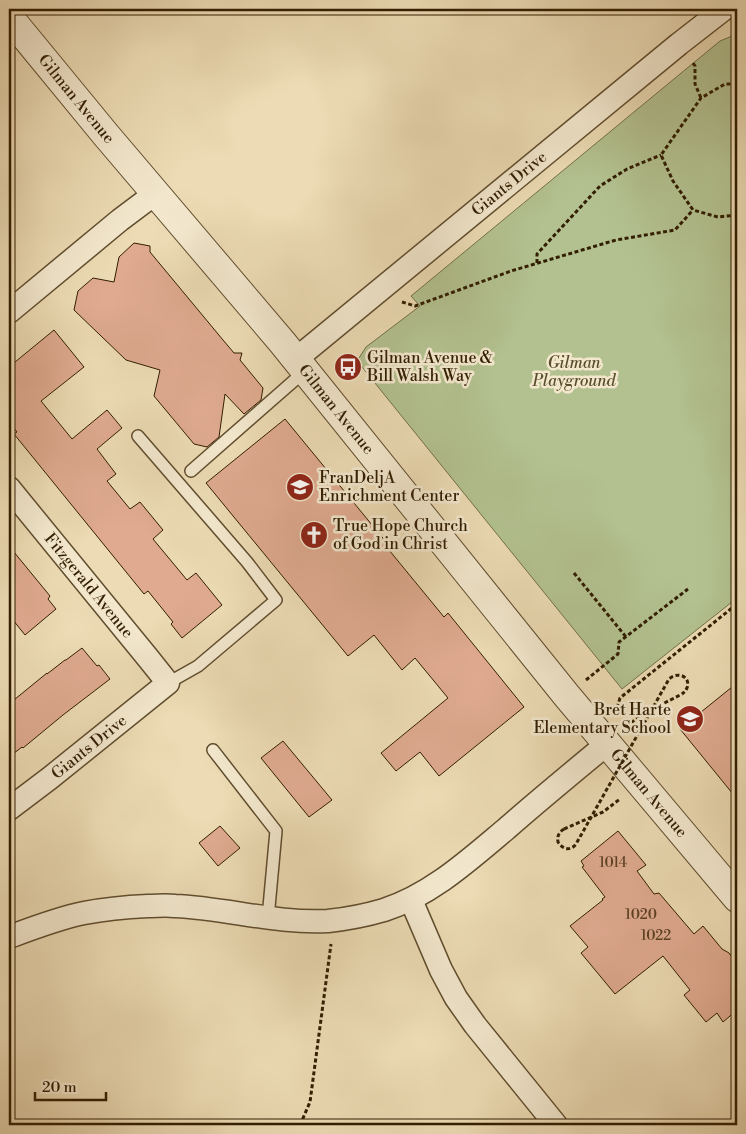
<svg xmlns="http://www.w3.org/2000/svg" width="746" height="1134" font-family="'Libre Bodoni',serif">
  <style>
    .green { fill: #b3c190; stroke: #727048 }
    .building { fill: #dfaa90; stroke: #321e01 }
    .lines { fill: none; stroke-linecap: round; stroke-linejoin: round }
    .service-casing { stroke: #604d2e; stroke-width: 14 }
    .minor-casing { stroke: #604d2e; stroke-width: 25 }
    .tertiary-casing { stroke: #604d2e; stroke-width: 30 }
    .path { stroke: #321e01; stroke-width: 3; stroke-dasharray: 4 2.5; stroke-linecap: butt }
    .service { stroke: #f3e8ce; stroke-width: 11 }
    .minor { stroke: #f3e8ce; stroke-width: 22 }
    .tertiary { stroke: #f3e8ce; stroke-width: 28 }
    .path-bridge { stroke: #321e01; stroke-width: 3; stroke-dasharray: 4 2.5; stroke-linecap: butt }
    .labels { text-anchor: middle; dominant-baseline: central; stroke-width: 5; stroke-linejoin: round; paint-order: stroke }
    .number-label { font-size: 14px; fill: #5d4125 }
    .street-label { font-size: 16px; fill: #321e01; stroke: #f3e8ce }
    .poi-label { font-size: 16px; fill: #321e01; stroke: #f3e8ce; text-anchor: start }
    .park-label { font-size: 16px; font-style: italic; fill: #594f2c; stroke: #f3e8ce }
  </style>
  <rect width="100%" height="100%" fill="#ecdbb4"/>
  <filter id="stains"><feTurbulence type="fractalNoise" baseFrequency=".004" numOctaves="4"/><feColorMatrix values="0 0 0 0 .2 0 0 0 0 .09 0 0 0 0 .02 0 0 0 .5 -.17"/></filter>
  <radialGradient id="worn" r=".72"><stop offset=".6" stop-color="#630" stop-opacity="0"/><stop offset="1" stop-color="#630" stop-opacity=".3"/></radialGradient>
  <polygon class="green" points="737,34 737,598 622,689 362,367 359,358 366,347 420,306 411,296 720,41"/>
  <g class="building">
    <polygon points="134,243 150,246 150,252 223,340 234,353 242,353 240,360 263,388 261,400 244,414 225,394 219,437 207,447 194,444 154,396 160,370 126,360 74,310 78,291 93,278 114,282 119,257"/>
    <polygon points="54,330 84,367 41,401 72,439 107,410 122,428 97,449 116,474 107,481 130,509 140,502 163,530 153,539 187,580 196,573 222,605 182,638 171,624 173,622 148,591 144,594 14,434 17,432 9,422 9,367"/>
    <polygon points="285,419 391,548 389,550 444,617 448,613 524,707 439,776 420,752 396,771 381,753 448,698 415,658 402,670 374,635 348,656 206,483"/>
    <polygon points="9,546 50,596 48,599 56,609 25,635 9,615"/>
    <polygon points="82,648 97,666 99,665 110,679 63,715 23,748 22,747 9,757 9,704 47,673 47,674 65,660 66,660"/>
    <polygon points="737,683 737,799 680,729"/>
    <polygon points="283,741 332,800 309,817 261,758"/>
    <polygon points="220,826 240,848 218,866 199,843"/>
    <polygon points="618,831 646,865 637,871 654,894 659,893 694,934 703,926 722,949 729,953 737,964 737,1010 723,1022 717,1013 706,1022 684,995 690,990 663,956 615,994 581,953 588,947 570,926 603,900 602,899 605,897 582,867 584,866 581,861"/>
  </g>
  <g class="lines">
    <g class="service-casing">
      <g id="service">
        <polyline points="138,436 247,562 276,600 198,666 168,683"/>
        <polyline points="191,471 305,371"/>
        <polyline points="213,750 276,831 268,918"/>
      </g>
    </g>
    <g class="minor-casing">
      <g id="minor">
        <polyline points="9,312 120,220 156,193"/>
        <path id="s1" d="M296,359L679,44L724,9"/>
        <path id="s2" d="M9,488L148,658L168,683L50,778L9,809"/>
        <polyline points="411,900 441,970 456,998 475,1025 556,1125"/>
        <path d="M9,937C33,928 59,918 84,913C105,909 127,907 148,906C157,906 166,905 175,906C226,908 277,924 328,921C347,919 367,915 384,910C431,895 469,860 506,829C539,800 573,772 607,744"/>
      </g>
    </g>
    <g class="tertiary-casing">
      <g id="tertiary">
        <path id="s3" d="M9,17L106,135L282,342L567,696L737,898"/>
      </g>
    </g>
    <g class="path">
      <polyline points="693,63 695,66 695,84 701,98"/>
      <polyline points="737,84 725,84 701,98 661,155 673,181 693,210 718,217 737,215"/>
      <polyline points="537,263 537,254 600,186 627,169 661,155"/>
      <polyline points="402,302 415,306 511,271 616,240 675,230 693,210"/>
      <polyline points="574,573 626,637"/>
      <polyline points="586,680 618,654 619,642 688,589"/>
      <polyline points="615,714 620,698 737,604"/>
      <polyline points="626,727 641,715 682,694"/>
      <polyline points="564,829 603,812 620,799"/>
      <polyline points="300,1125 310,1102 331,944"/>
    </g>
    <use href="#service" class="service"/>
    <use href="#minor" class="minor"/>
    <use href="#tertiary" class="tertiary"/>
    <path class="path-bridge" d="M564,829C559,832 557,836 558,842C563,850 571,851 576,844L669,679C682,668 696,683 682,694"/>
  </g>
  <defs>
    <g id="bus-disc" transform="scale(1.4375)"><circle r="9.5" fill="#8f2418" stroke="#f3e8ce"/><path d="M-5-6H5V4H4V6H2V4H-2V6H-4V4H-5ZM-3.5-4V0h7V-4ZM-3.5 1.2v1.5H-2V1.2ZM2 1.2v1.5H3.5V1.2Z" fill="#fff"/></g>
    <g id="school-disc" transform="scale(1.4375)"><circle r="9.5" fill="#8f2418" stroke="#f3e8ce"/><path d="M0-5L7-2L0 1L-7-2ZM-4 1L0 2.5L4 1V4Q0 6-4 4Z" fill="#fff"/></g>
    <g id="church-disc" transform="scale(1.4375)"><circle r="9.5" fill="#8f2418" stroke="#f3e8ce"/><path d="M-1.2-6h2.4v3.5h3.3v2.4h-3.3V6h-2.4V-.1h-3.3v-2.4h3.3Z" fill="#fff"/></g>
  </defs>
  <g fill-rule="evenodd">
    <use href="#bus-disc" x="348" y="367"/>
    <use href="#school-disc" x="300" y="487"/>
    <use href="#church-disc" x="314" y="535"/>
    <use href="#school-disc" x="690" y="719"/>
  </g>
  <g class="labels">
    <g class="number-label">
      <text x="613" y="863">1014</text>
      <text x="641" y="915">1020</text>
      <text x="656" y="936">1022</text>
    </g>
    <g class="street-label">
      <text stroke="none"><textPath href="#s3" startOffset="106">Gilman Avenue</textPath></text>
      <text stroke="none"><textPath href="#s1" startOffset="276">Giants Drive</textPath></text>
      <text stroke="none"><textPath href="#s3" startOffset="511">Gilman Avenue</textPath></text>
      <text stroke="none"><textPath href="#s2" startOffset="126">Fitzgerald Avenue</textPath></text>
      <text transform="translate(89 747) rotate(-39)">Giants Drive</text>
      <text stroke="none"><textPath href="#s3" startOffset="1006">Gilman Avenue</textPath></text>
    </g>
    <g class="poi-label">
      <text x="367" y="358">Gilman Avenue &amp;<tspan x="367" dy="18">Bill Walsh Way</tspan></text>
      <text x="319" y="478">FranDeljA<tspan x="319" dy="18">Enrichment Center</tspan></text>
      <text x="333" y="526">True Hope Church<tspan x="333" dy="18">of God in Christ</tspan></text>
      <text x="671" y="710" text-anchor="end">Bret Harte<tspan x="671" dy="18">Elementary School</tspan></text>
    </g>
    <g class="park-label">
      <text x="574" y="363">Gilman<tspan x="574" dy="18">Playground</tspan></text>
    </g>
  </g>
  <rect width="746" height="1134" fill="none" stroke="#ecdbb4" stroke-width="30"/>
  <rect x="10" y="10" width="726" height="1114" fill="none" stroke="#321e01" stroke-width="2.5"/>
  <rect x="15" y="15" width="716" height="1104" fill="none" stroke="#321e01"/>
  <path d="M35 1092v8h71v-8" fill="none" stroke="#321e01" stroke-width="2.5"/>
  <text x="42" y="1092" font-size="15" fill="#321e01" stroke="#f3e8ce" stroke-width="4" paint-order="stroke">20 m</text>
  <rect width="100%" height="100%" filter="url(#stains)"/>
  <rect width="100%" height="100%" fill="url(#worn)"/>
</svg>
